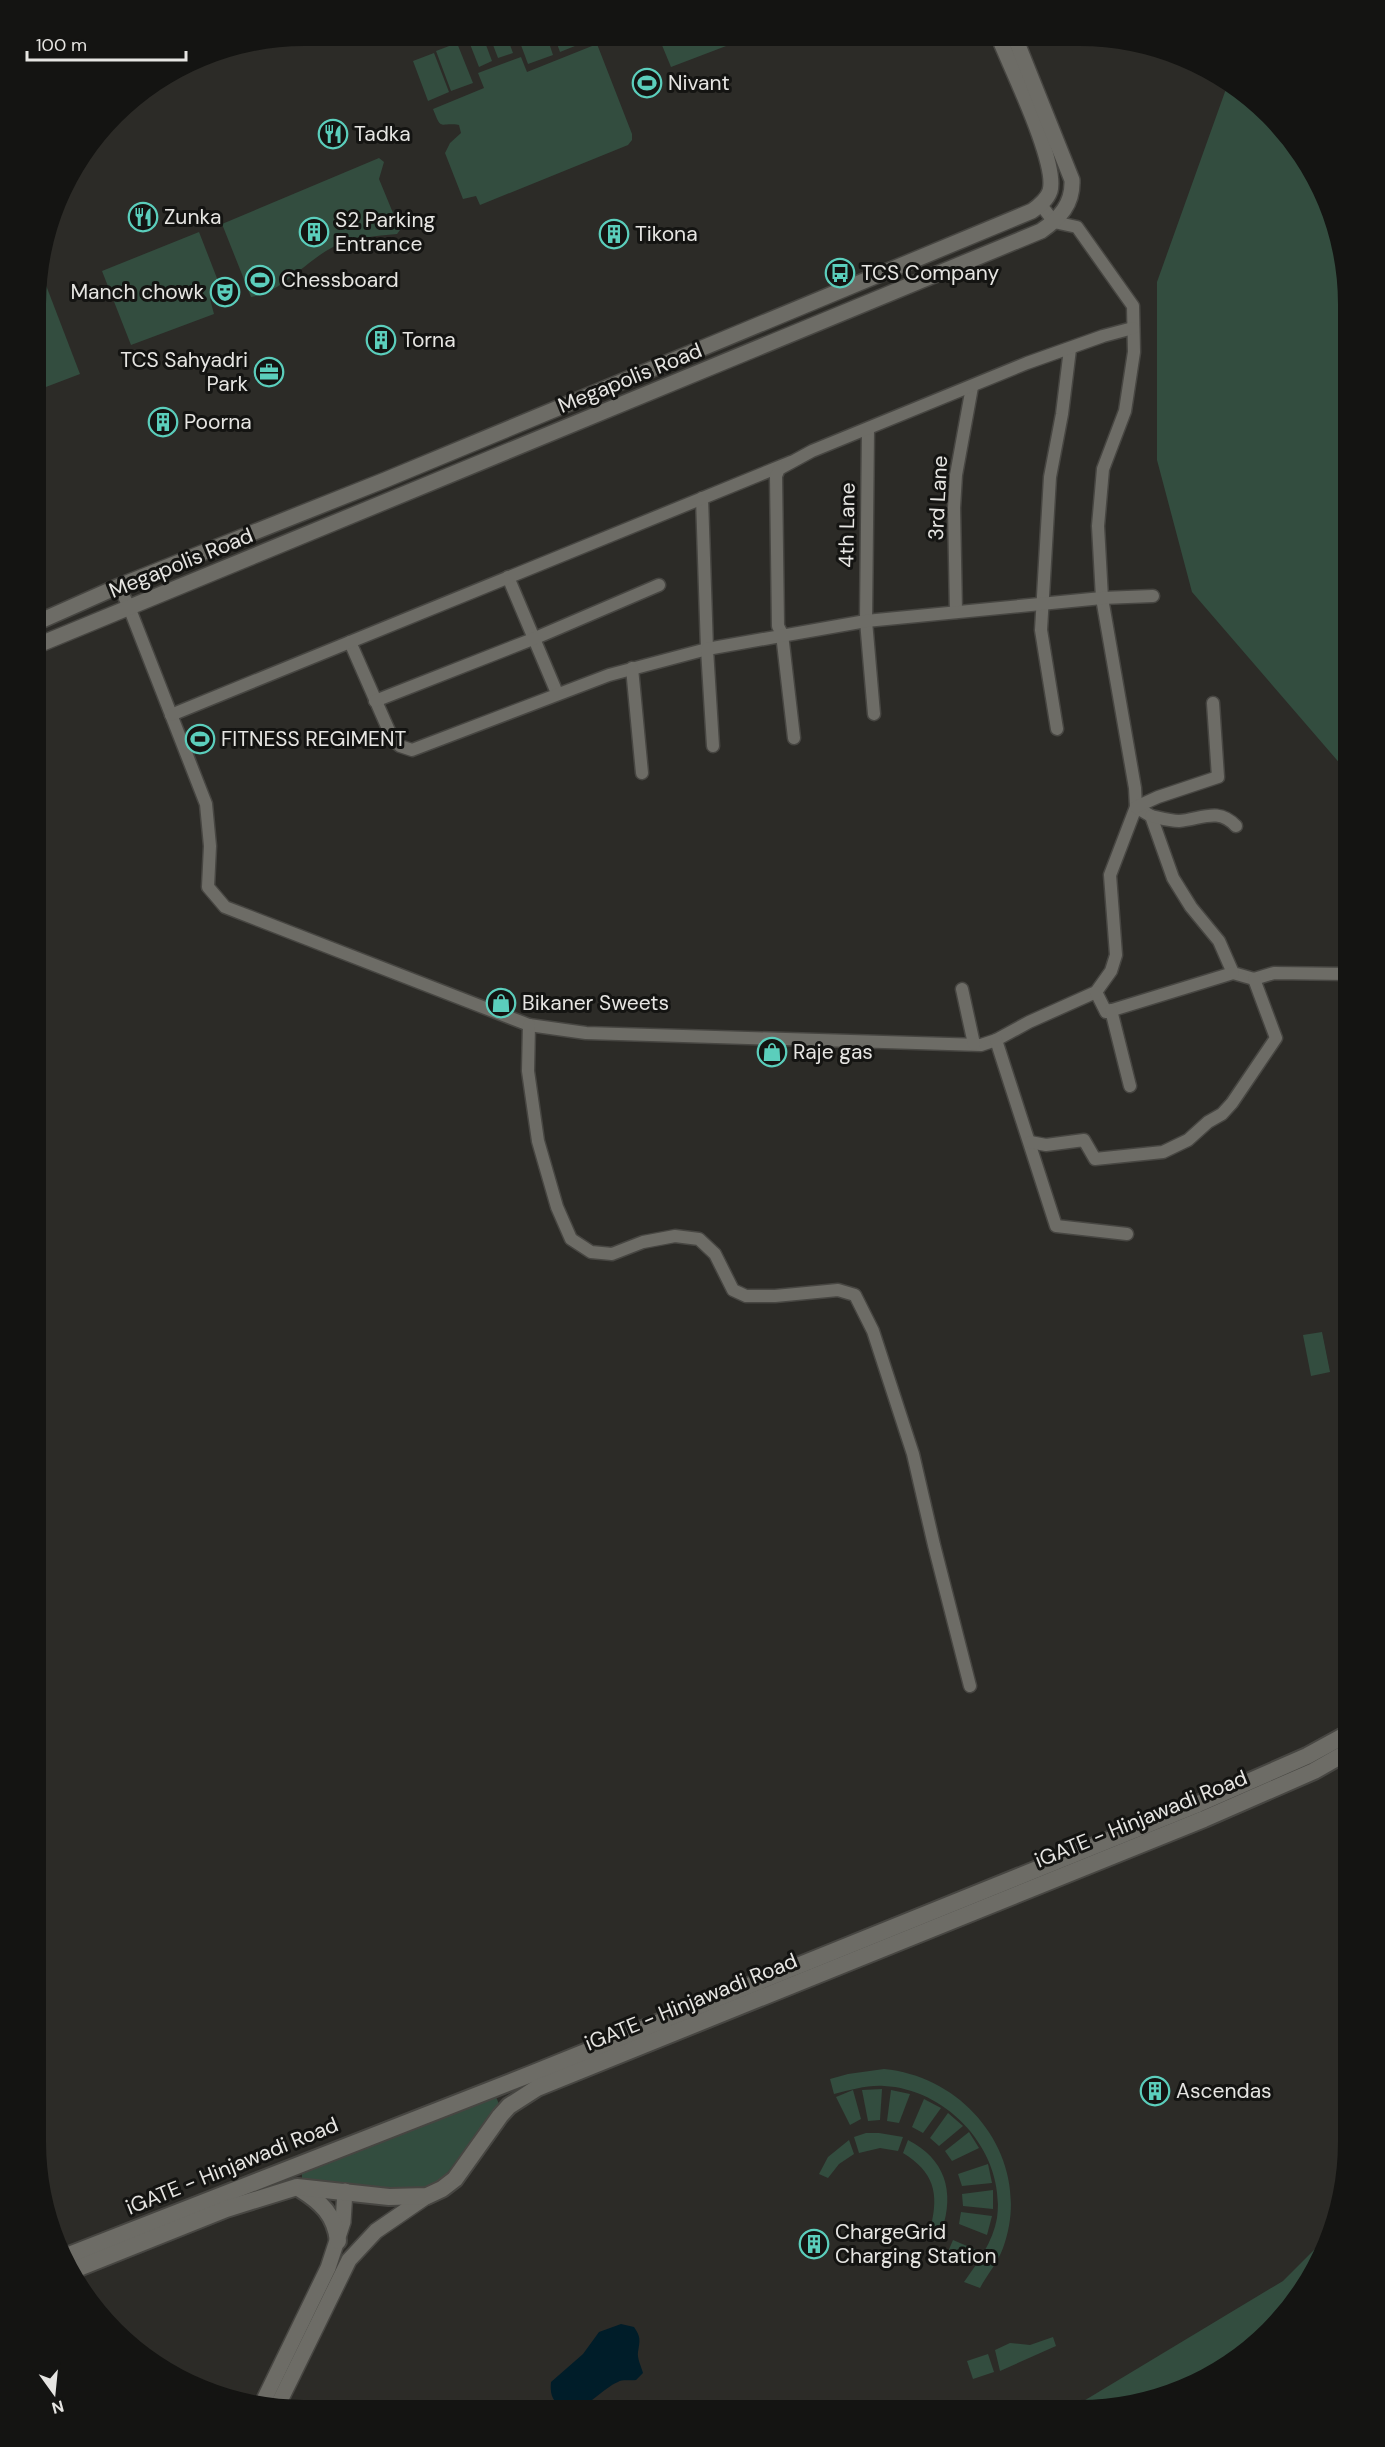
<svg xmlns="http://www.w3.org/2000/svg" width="1385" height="2447" font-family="'DM Sans',sans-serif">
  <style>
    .green { fill: #334d3f }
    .water { fill: #001d29 }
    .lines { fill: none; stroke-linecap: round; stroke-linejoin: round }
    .minor-casing { stroke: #474642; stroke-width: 15 }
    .tertiary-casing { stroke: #474642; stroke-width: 18 }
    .secondary-casing { stroke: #474642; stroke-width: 20 }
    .minor { stroke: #6d6c66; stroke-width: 12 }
    .tertiary { stroke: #6d6c66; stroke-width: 15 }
    .secondary { stroke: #6d6c66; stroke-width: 16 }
    .labels { text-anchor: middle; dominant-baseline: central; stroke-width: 6; stroke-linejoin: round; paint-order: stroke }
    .poi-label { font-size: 21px; fill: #e6e5e2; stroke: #141412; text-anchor: start }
    .street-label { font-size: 21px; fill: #e6e5e2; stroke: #141412 }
  </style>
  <rect width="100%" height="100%" fill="#2c2b27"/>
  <g class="green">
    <polygon points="474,37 483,37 492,61 479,67 468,39"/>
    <polygon points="490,37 507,37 513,53 498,58"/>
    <polygon points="518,37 547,37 553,55 528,64"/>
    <polygon points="555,38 583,38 585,42 560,52"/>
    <polygon points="659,38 732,39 734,43 671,67"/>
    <polygon points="457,43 473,83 451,91 436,51"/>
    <path d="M597,44L632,134V140L628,145L480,205L476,196L463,199L445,153L450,143L461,133L459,125C439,122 442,132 433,109L484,88L478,73L521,57L527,72Z"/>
    <polygon points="434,53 449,92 428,101 413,61"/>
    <polygon points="1226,82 1257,103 1303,155 1335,218 1349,305 1349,774 1192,592 1157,460 1157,282 1226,89"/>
    <path d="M379,158L384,162L379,179L400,230L397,234C376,236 352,238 333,247C304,262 284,291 251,297L222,224Z"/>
    <polygon points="199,232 220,286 217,293 210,299 214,314 131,345 102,271"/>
    <polygon points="39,267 80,374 38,390 38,270"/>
    <polygon points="1322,1332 1330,1372 1311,1376 1303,1335"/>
    <path d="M884,2069C970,2077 1034,2163 1003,2248C998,2262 987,2275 980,2288L964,2282C978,2262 993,2242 997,2218C1006,2152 948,2089 884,2086C867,2085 851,2090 834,2094L830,2079L848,2074Z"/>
    <polygon points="882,2089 880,2120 868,2121 862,2090"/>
    <polygon points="853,2090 861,2119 850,2125 836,2097"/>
    <polygon points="891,2090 910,2094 899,2123 887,2121"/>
    <polygon points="490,2097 496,2097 499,2104 448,2172 435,2185 414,2190 389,2192 339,2182 302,2180 302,2172"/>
    <polygon points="924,2099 941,2108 923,2133 912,2127"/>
    <polygon points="948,2113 963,2126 939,2146 930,2138"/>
    <polygon points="969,2132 979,2148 952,2161 945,2151"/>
    <polygon points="866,2133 879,2133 903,2137 898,2151 880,2148 859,2153 854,2137"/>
    <polygon points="849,2140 854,2154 839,2164 828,2178 819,2174 828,2157"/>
    <path d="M908,2140C945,2159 955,2191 942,2230L931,2226C939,2193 934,2172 903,2153Z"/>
    <polygon points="988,2164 992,2183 962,2186 958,2174"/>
    <polygon points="993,2190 993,2209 963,2206 962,2194"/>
    <polygon points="961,2212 992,2216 987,2235 959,2224"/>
    <polygon points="1333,2231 1294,2306 1244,2356 1167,2397 1080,2411 1067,2411 1283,2281"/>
    <polygon points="953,2240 981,2252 975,2265 947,2254"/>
    <polygon points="1053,2337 1056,2346 1000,2371 995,2350 1010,2343 1030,2345"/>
    <polygon points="988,2354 994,2372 973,2379 967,2361"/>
  </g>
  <path class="water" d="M621,2324L634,2327C641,2337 640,2340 638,2352C637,2358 641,2366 643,2373L636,2380C631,2381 622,2379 618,2382C600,2389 582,2418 561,2406C551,2401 550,2391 551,2382L583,2354L599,2332Z"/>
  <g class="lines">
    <g class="minor-casing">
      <g id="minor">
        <polyline points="868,429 866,621 874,714"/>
        <polyline points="508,577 557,693"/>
        <polyline points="119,586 129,607 206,804 210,846 208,887 225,907 529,1025 586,1033 981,1045 996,1040 1029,1022 1096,992 1111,971 1116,955 1110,875 1136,807 1135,788 1102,598 1098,526 1103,469 1125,411 1134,352 1133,306 1077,227 1054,222 1041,205"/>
        <polyline points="956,612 954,508 956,475 972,387"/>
        <polyline points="350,642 393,740 400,746 412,750 609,675 707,649 702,498"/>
        <polyline points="632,668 642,773"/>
        <polyline points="375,701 533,639 659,585"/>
        <polyline points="171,715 791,462"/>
        <polyline points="1057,729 1041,630 1050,477 1062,414 1070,349"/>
        <polyline points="794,738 782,634 778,626 776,476 779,469 812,451 1027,363 1103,336 1133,328"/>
        <polyline points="713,746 707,649 866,621 1102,598 1153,596"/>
        <polyline points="1136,807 1151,816 1173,878 1191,907 1219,941 1233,973 1254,979 1274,973 1349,974"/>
        <polyline points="1136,807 1158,797 1218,777 1213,703"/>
        <path d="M1151,816C1160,818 1170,821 1179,821C1202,819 1218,807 1236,826"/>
        <polyline points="962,989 974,1044"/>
        <polyline points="1096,992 1106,1012 1233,973"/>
        <polyline points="1111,1010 1130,1086"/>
        <polyline points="529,1025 528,1071 538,1141 557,1207 571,1239 591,1252 612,1254 643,1242 675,1236 699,1239 715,1254 733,1290 746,1296 775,1296 838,1290 855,1295 873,1331 913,1454 934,1545 970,1686"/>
        <polyline points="996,1040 1056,1226 1127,1234"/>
        <polyline points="1030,1142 1046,1145 1084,1140 1095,1159 1163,1152 1188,1140 1208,1122 1222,1114 1232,1103 1276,1038 1254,979"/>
        <polyline points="37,1215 37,1206"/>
      </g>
    </g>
    <g class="tertiary-casing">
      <g id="tertiary">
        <path d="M38,622L119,586L385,480L1032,211C1039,206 1047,200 1050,191C1058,163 1012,70 1000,40"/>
        <path d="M38,645L1041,231C1060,218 1073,204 1072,180L1016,40"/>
        <polyline points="261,2406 328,2268 343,2222 345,2191"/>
        <polyline points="276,2409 349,2260 376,2231 427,2196"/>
      </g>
    </g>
    <g class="secondary-casing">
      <g id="secondary">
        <path d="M300,2189C321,2202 335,2215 338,2241"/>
        <polyline points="64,2257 531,2074 1198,1804 1307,1756 1349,1733"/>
        <polyline points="71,2271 226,2209 297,2187 389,2197 427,2196 442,2189 455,2179 500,2116 509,2106 537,2088 1204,1819 1314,1771 1349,1751"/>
      </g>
    </g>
    <use href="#minor" class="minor"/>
    <use href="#tertiary" class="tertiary"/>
    <use href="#secondary" class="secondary"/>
  </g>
  <defs>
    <g id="stadium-ring" transform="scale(1.5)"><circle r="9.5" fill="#141412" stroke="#5bcebc" stroke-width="1.5"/><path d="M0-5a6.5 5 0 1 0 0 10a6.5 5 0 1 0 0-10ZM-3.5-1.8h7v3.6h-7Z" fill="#5bcebc"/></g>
    <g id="restaurant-ring" transform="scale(1.5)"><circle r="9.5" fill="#141412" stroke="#5bcebc" stroke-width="1.5"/><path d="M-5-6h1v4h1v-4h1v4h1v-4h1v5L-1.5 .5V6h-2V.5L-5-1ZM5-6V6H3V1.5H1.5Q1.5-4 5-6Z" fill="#5bcebc"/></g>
    <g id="building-ring" transform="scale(1.5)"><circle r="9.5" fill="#141412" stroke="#5bcebc" stroke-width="1.5"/><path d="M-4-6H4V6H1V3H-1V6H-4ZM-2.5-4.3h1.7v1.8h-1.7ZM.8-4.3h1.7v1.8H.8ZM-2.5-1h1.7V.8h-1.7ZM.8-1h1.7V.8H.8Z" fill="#5bcebc"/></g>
    <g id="bus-ring" transform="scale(1.5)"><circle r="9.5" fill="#141412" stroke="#5bcebc" stroke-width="1.5"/><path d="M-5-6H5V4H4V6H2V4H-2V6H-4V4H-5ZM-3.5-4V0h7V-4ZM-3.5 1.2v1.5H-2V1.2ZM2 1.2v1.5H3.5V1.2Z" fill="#5bcebc"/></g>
    <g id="theatre-ring" transform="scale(1.5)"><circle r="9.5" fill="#141412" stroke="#5bcebc" stroke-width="1.5"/><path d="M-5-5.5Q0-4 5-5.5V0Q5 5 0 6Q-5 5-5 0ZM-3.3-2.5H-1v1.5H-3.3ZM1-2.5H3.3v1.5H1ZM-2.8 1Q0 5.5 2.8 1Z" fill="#5bcebc"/></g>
    <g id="office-ring" transform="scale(1.5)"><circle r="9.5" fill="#141412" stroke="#5bcebc" stroke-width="1.5"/><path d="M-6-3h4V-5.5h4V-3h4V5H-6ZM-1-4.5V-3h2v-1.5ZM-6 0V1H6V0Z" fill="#5bcebc"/></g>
    <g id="shop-ring" transform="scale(1.5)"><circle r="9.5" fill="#141412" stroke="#5bcebc" stroke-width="1.5"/><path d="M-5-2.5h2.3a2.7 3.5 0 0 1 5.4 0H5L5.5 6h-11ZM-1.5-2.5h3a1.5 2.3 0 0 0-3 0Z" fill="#5bcebc"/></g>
  </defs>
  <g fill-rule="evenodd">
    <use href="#stadium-ring" x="647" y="83"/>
    <use href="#restaurant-ring" x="333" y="134"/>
    <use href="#restaurant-ring" x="143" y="217"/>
    <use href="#building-ring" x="314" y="232"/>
    <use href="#building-ring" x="614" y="234"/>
    <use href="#bus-ring" x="840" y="273"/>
    <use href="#stadium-ring" x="260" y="280"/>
    <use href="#theatre-ring" x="225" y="292"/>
    <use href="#building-ring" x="381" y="340"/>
    <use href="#office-ring" x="269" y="372"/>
    <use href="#building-ring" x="163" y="422"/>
    <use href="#stadium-ring" x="200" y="739"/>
    <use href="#shop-ring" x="501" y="1003"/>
    <use href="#shop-ring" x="772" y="1052"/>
    <use href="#building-ring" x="1155" y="2091"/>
    <use href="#building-ring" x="814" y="2244"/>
  </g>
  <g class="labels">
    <g class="poi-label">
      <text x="668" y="83">Nivant</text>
      <text x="354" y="134">Tadka</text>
      <text x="164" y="217">Zunka</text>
      <text x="335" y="220">S2 Parking<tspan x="335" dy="24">Entrance</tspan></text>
      <text x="635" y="234">Tikona</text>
      <text x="861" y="273">TCS Company</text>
      <text x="281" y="280">Chessboard</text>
      <text x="204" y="292" text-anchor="end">Manch chowk</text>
      <text x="402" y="340">Torna</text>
      <text x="248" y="360" text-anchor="end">TCS Sahyadri<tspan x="248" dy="24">Park</tspan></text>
      <text x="184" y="422">Poorna</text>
      <text x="221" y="739">FITNESS REGIMENT</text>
      <text x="522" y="1003">Bikaner Sweets</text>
      <text x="793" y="1052">Raje gas</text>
      <text x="1176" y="2091">Ascendas</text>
      <text x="835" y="2232">ChargeGrid<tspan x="835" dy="24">Charging Station</tspan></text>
    </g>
    <g class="street-label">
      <text transform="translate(630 378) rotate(-22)">Megapolis Road</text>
      <text transform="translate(938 498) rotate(-87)">3rd Lane</text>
      <text transform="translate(847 525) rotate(-89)">4th Lane</text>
      <text transform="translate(181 563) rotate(-22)">Megapolis Road</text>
      <text transform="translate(1141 1819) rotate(-22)">iGATE - Hinjawadi Road</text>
      <text transform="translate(691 2002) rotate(-22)">iGATE - Hinjawadi Road</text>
      <text transform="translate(232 2166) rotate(-22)">iGATE - Hinjawadi Road</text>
    </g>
  </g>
  <path d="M0 0H1385V2447H0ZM304 46H1080A258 258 0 0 1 1338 304V2142A258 258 0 0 1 1080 2400H304A258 258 0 0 1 46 2142V304A258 258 0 0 1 304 46Z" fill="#141412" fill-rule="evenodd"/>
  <g transform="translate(54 2393) rotate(165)" stroke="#141412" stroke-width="4.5" paint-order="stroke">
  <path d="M0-4.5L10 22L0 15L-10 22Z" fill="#e6e5e2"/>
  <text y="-9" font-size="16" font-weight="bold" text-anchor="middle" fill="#e6e5e2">N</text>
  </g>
  <path d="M27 51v9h159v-9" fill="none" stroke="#e6e5e2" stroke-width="3"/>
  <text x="36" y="51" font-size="18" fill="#e6e5e2" stroke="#141412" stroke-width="4.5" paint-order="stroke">100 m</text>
</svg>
